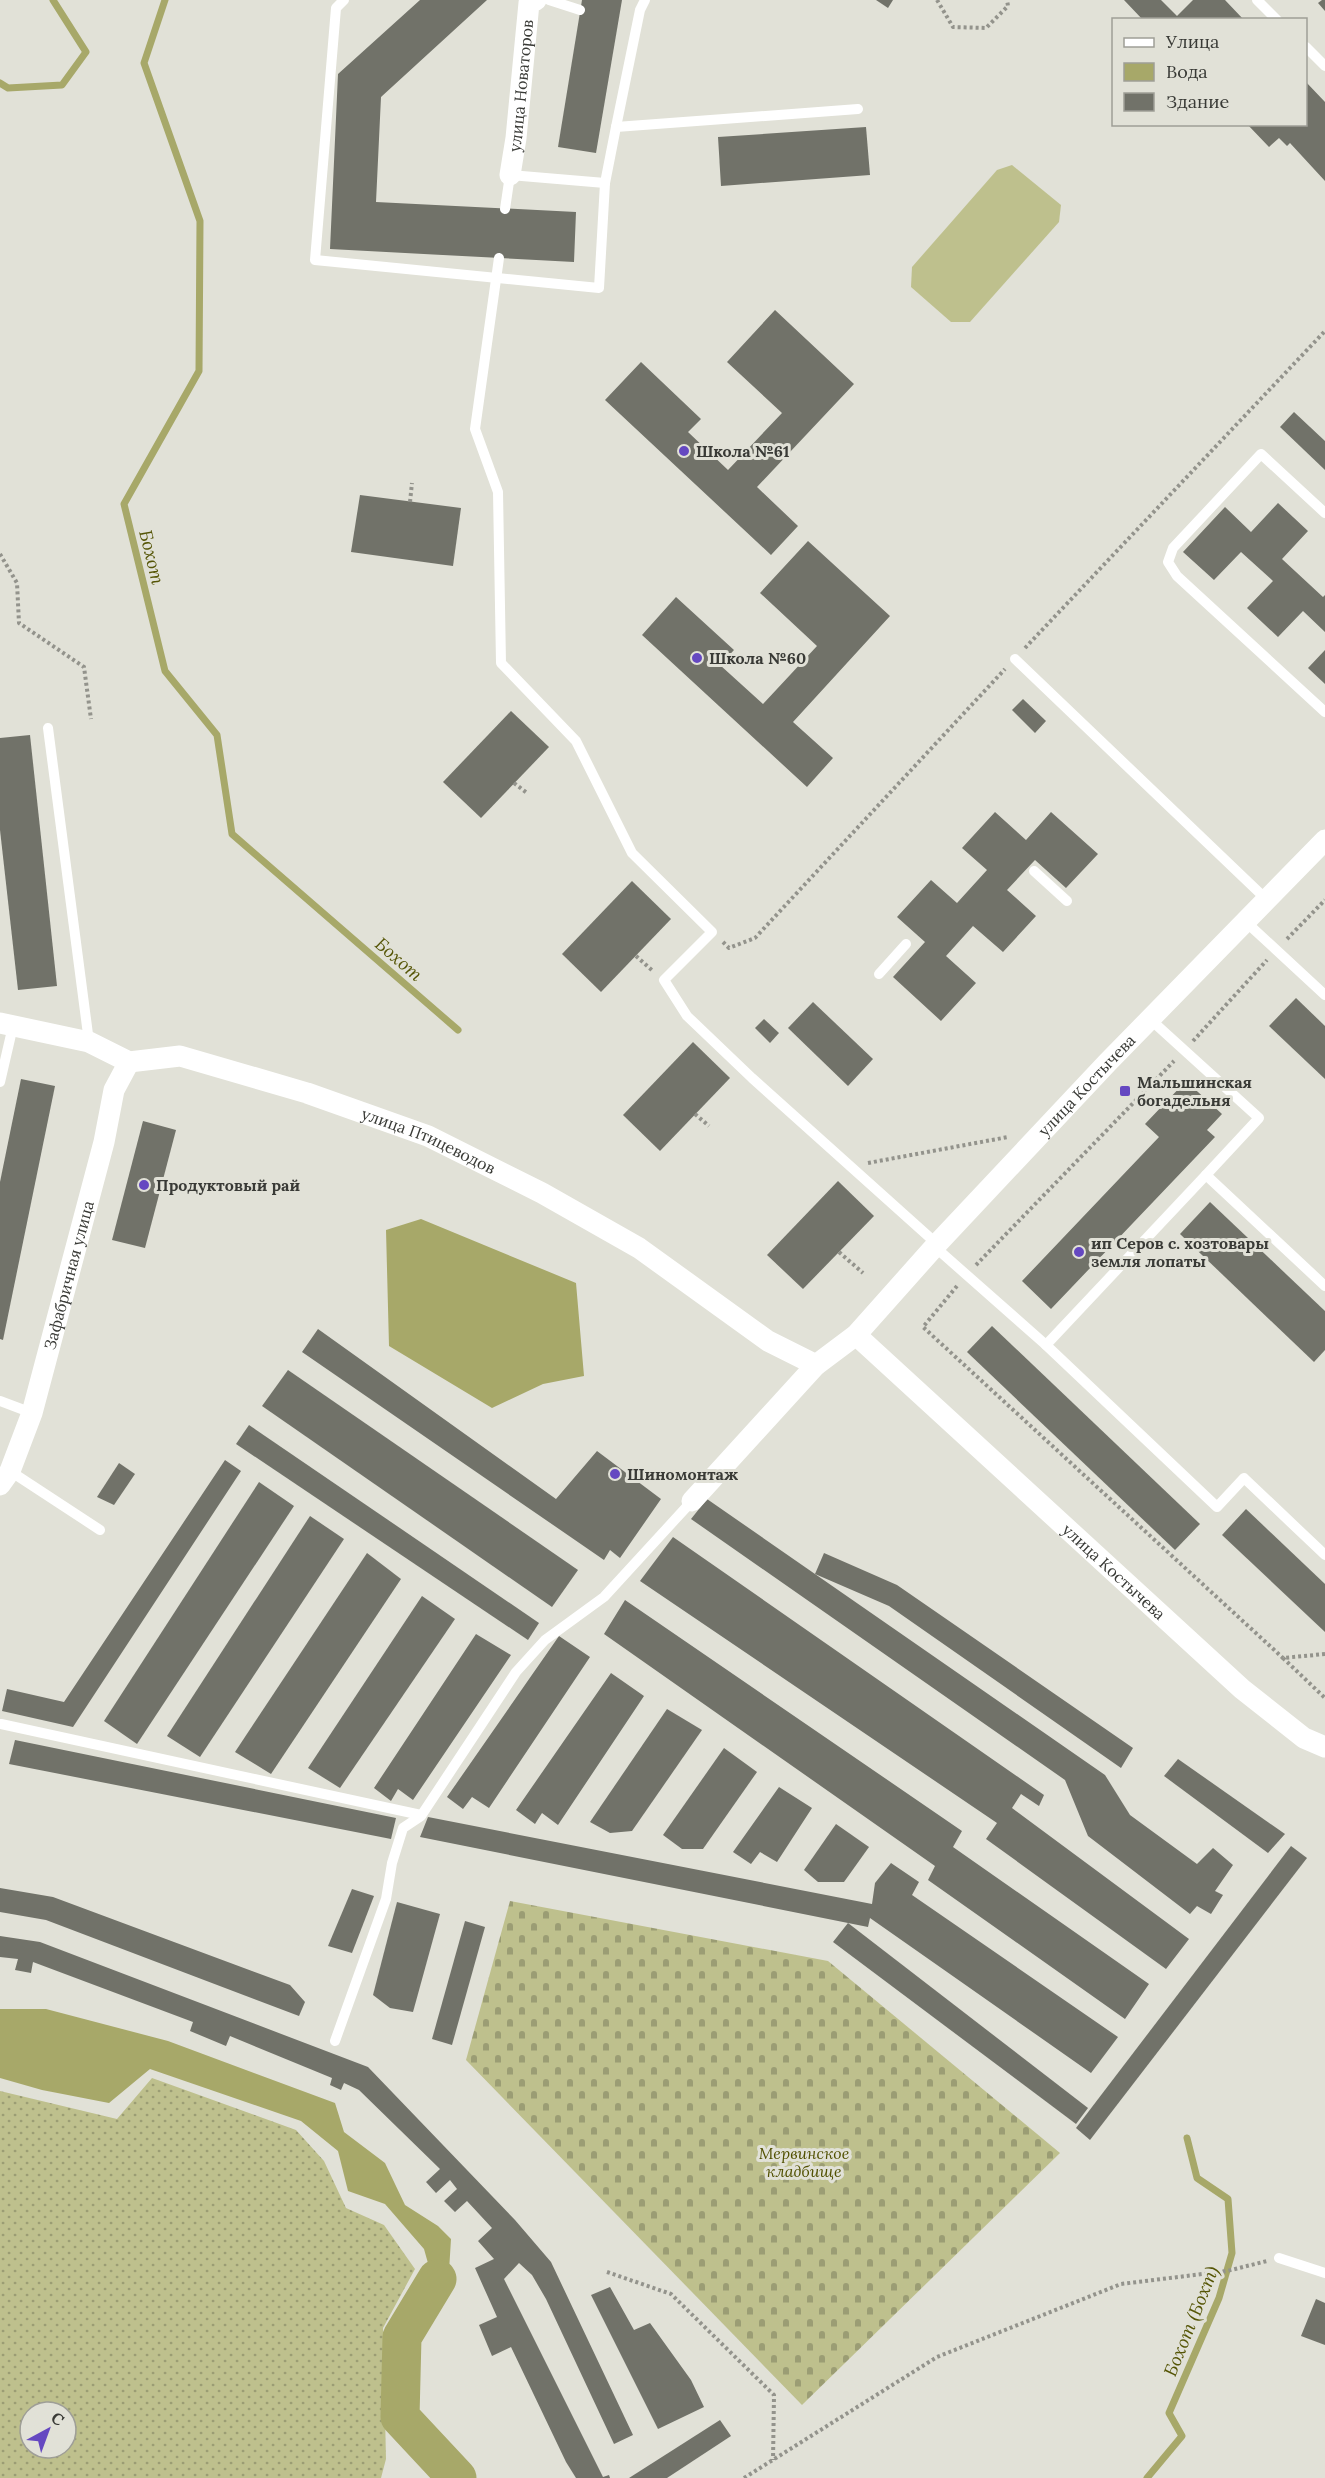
<svg xmlns="http://www.w3.org/2000/svg" width="1325" height="2478" font-family="Lora,serif">
  <style>
    .grass { fill: url(#grass-dots); fill-rule: evenodd }
    .cemetery { fill: url(#cemetery-stones) }
    .pitch { fill: #bec08d }
    .water { fill: #a7a869 }
    .lines { fill: none; stroke-linecap: round; stroke-linejoin: round }
    .stream { stroke: #a7a869; stroke-width: 7 }
    .river { stroke: #a7a869; stroke-width: 39 }
    .building { fill: #717269 }
    .path { stroke: #93938c; stroke-width: 4; stroke-dasharray: 3 3; stroke-linecap: butt }
    .service { stroke: #fff; stroke-width: 10 }
    .minor { stroke: #fff; stroke-width: 21 }
    .poi-dot { fill: #6548c1; stroke: #e1e1d7; stroke-width: 2 }
    .labels { text-anchor: middle; dominant-baseline: central; stroke-width: 6; stroke-linejoin: round; paint-order: stroke }
    .street-label { font-size: 16px; fill: #393a36; stroke: #e1e1d7 }
    .poi-label { font-size: 16px; font-weight: bold; fill: #393a36; stroke: #e1e1d7; text-anchor: start }
    .park-label { font-size: 16px; font-style: italic; fill: #515000; stroke: #e1e1d7 }
    .water-label { font-size: 18px; font-style: italic; fill: #555506; stroke: #e1e1d7 }
  </style>
  <defs>
    <pattern id="grass-dots" width="8" height="8" patternUnits="userSpaceOnUse" patternTransform="scale(1.5)"><rect width="8" height="8" fill="#bec08d"/><path d="M2 2h.1M6 6h.1" fill="none" stroke="#9b9d74" stroke-width="1.8" stroke-linecap="round"/></pattern>
    <pattern id="cemetery-stones" width="16" height="16" patternUnits="userSpaceOnUse" patternTransform="scale(1.5)"><rect width="16" height="16" fill="#bec08d"/><path d="M2 7V4a2 2 0 0 1 4 0v3zM10 15v-3a2 2 0 0 1 4 0v3z" fill="#9b9d74"/></pattern>
  </defs>
  <rect width="100%" height="100%" fill="#e1e1d7"/>
  <path class="grass" d="M152,2078L296,2130L324,2161L346,2208L384,2225L415,2269L383,2328L386,2459L381,2478H0V2091L117,2119ZM30,2412H66V2448H30Z"/>
  <polygon class="cemetery" points="510,1901 828,1961 1060,2153 802,2405 466,2060"/>
  <polygon class="pitch" points="1012,165 1061,205 1059,222 970,322 951,322 911,287 912,267 997,170"/>
  <g class="water">
    <polygon points="421,1219 576,1283 584,1376 543,1384 492,1408 389,1346 386,1230"/>
    <polygon points="0,2009 46,2009 168,2041 335,2103 344,2132 385,2163 405,2205 438,2226 451,2239 449,2271 433,2281 424,2249 385,2204 348,2191 338,2151 301,2121 150,2069 109,2103 42,2090 0,2078"/>
  </g>
  <g class="lines">
    <g class="stream">
      <polyline points="165,0 144,63 200,221 199,371 124,504 165,671 217,735 232,834 458,1030"/>
      <polyline points="0,83 8,88 62,85 86,52 53,0"/>
      <polyline points="1147,2478 1182,2436 1169,2413 1219,2298 1232,2253 1228,2199 1197,2178 1187,2138"/>
    </g>
    <polyline class="river" points="437,2279 402,2337 400,2417 457,2478"/>
  </g>
  <g class="building">
    <polygon points="420,0 487,0 381,97 376,202 576,212 574,262 330,249 338,74"/>
    <polygon points="582,0 622,0 596,153 558,147"/>
    <polygon points="876,0 893,0 888,8"/>
    <polygon points="1124,0 1161,0 1177,16 1193,0 1225,0 1244,20 1143,20"/>
    <polygon points="1322,0 1325,0 1325,11 1318,3"/>
    <polygon points="1306,82 1325,102 1325,181 1290,143 1287,146 1279,138 1269,147 1247,124 1306,124"/>
    <polygon points="866,127 870,175 721,186 718,137"/>
    <polygon points="775,310 854,384 757,487 798,526 771,555 605,400 641,362 701,419 688,432 728,470 782,413 727,362"/>
    <polygon points="1294,412 1325,441 1325,470 1280,427"/>
    <polygon points="360,495 461,508 453,566 351,552"/>
    <polygon points="1278,503 1308,531 1282,559 1323,597 1325,595 1325,632 1303,611 1278,637 1247,608 1273,581 1241,552 1214,580 1183,552 1225,507 1251,532"/>
    <polygon points="808,541 890,616 793,722 833,758 807,787 642,635 676,597 734,650 720,665 763,704 817,646 760,593"/>
    <polygon points="1325,650 1325,684 1308,668"/>
    <polygon points="1023,699 1046,721 1035,733 1012,710"/>
    <polygon points="511,711 549,747 481,818 443,782"/>
    <polygon points="30,735 57,986 18,990 0,830 0,738"/>
    <polygon points="995,812 1026,840 1051,812 1098,854 1066,888 1035,860 1007,890 1036,916 1003,952 973,926 946,956 976,983 941,1021 893,977 925,942 897,917 931,880 957,903 987,870 962,848"/>
    <polygon points="632,881 671,919 601,992 562,954"/>
    <polygon points="1296,998 1325,1026 1325,1079 1269,1026"/>
    <polygon points="813,1002 873,1059 848,1086 788,1028"/>
    <polygon points="764,1019 779,1033 770,1043 755,1028"/>
    <polygon points="693,1042 730,1078 660,1151 623,1115"/>
    <polygon points="21,1079 55,1086 3,1340 0,1339 0,1182"/>
    <polygon points="1186,1081 1222,1114 1207,1130 1215,1137 1051,1309 1022,1281 1159,1137 1145,1124"/>
    <polygon points="143,1121 176,1130 145,1248 112,1240"/>
    <polygon points="838,1181 874,1216 803,1289 767,1255"/>
    <polygon points="1210,1202 1325,1311 1325,1350 1314,1362 1180,1234"/>
    <polygon points="992,1326 1200,1524 1175,1550 967,1352"/>
    <polygon points="318,1329 556,1499 597,1451 661,1499 620,1558 610,1550 604,1560 302,1352"/>
    <polygon points="288,1370 578,1570 552,1607 262,1406"/>
    <polygon points="249,1425 539,1623 528,1640 236,1444"/>
    <polygon points="225,1460 241,1471 73,1727 2,1711 7,1689 64,1702"/>
    <polygon points="119,1463 135,1474 114,1505 97,1497"/>
    <polygon points="259,1482 294,1506 137,1744 104,1721"/>
    <polygon points="707,1499 1105,1775 1130,1815 1197,1864 1213,1848 1233,1865 1215,1891 1223,1895 1211,1914 1197,1906 1190,1914 1088,1836 1065,1780 691,1519"/>
    <polygon points="1246,1509 1325,1584 1325,1632 1222,1535"/>
    <polygon points="310,1516 344,1539 200,1757 167,1736"/>
    <polygon points="673,1537 1044,1795 1039,1806 1021,1794 1012,1808 1189,1939 1166,1969 986,1839 997,1823 640,1581"/>
    <polygon points="367,1553 401,1579 271,1774 235,1752"/>
    <polygon points="824,1553 897,1585 1133,1748 1121,1768 889,1606 815,1574"/>
    <polygon points="422,1596 455,1619 340,1788 308,1768"/>
    <polygon points="625,1600 962,1831 953,1847 1149,1984 1125,2019 928,1880 935,1866 604,1634"/>
    <polygon points="476,1634 511,1655 413,1800 398,1789 391,1801 374,1788"/>
    <polygon points="559,1636 590,1657 489,1808 472,1797 463,1809 447,1797"/>
    <polygon points="611,1673 644,1696 558,1825 542,1813 535,1824 516,1810"/>
    <polygon points="667,1709 702,1730 632,1831 610,1833 590,1822"/>
    <polygon points="15,1740 396,1818 391,1839 9,1764"/>
    <polygon points="724,1748 757,1772 703,1849 682,1849 663,1835"/>
    <polygon points="1178,1759 1285,1834 1268,1853 1164,1776"/>
    <polygon points="779,1787 812,1808 777,1862 760,1852 751,1864 733,1852"/>
    <polygon points="428,1817 872,1904 875,1883 891,1863 919,1882 912,1895 1118,2037 1091,2073 870,1918 868,1927 420,1837"/>
    <polygon points="836,1824 869,1847 844,1882 818,1882 804,1870"/>
    <polygon points="1291,1846 1307,1858 1090,2140 1076,2128"/>
    <polygon points="0,1888 53,1897 290,1985 305,2002 299,2016 46,1920 0,1912"/>
    <polygon points="352,1889 374,1896 352,1953 328,1946"/>
    <polygon points="397,1902 440,1914 413,2012 390,2008 373,1995"/>
    <polygon points="465,1921 485,1927 452,2045 432,2039"/>
    <polygon points="848,1923 1088,2108 1076,2124 833,1942"/>
    <polygon points="0,1936 40,1942 368,2067 515,2220 551,2262 633,2435 614,2444 546,2299 532,2275 519,2263 504,2279 603,2477 609,2475 610,2478 576,2478 566,2462 511,2347 492,2356 479,2325 497,2317 475,2268 494,2259 478,2241 492,2228 467,2201 455,2212 444,2201 457,2189 450,2180 436,2193 426,2182 440,2169 359,2090 344,2083 341,2090 330,2085 332,2078 230,2036 226,2046 190,2031 193,2022 33,1962 31,1973 15,1970 18,1959 0,1957"/>
    <polygon points="610,2287 634,2330 650,2323 691,2380 704,2407 658,2429 591,2295"/>
    <polygon points="1316,2299 1325,2303 1325,2345 1301,2336"/>
    <polygon points="720,2420 731,2436 667,2478 629,2478"/>
  </g>
  <g class="lines">
    <g class="path">
      <polyline points="937,0 953,27 986,28 1008,6 1007,0"/>
      <polyline points="410,502 412,483"/>
      <polyline points="0,554 17,583 19,623 84,667 91,719"/>
      <polyline points="1025,648 1325,331"/>
      <polyline points="514,783 527,793"/>
      <polyline points="1287,939 1325,900"/>
      <polyline points="723,942 729,948 755,938 1005,669"/>
      <polyline points="636,956 653,971"/>
      <polyline points="1193,1041 1267,960"/>
      <polyline points="695,1114 709,1126"/>
      <polyline points="868,1163 1008,1137"/>
      <polyline points="839,1252 863,1273"/>
      <polyline points="976,1265 1174,1061"/>
      <polyline points="957,1286 923,1327 1283,1658"/>
      <polyline points="1325,1654 1283,1658 1325,1698"/>
      <polyline points="607,2272 671,2294 774,2395 773,2460"/>
      <polyline points="744,2478 937,2357 1121,2284 1227,2271 1267,2261"/>
    </g>
    <g class="service">
      <polyline points="344,0 336,8 315,260 599,288 605,183 616,127 858,109"/>
      <polyline points="549,0 580,10"/>
      <polyline points="1257,0 1277,20"/>
      <polyline points="1306,47 1325,66"/>
      <polyline points="616,127 640,10 645,0"/>
      <polyline points="505,209 510,175 605,183"/>
      <polyline points="499,258 475,429 498,492 501,663 576,741 632,853 712,932 664,980 687,1016 752,1078 937,1244"/>
      <polyline points="1325,513 1261,454 1173,548 1168,562 1177,576 1325,712"/>
      <polyline points="1015,659 1267,900"/>
      <polyline points="48,728 89,1042"/>
      <polyline points="1034,871 1067,901"/>
      <polyline points="1246,922 1325,995"/>
      <polyline points="879,974 906,944"/>
      <polyline points="1151,1020 1259,1118 1206,1175 1325,1286"/>
      <polyline points="0,1082 13,1026"/>
      <polyline points="935,1247 1046,1345 1217,1507 1244,1478 1325,1555"/>
      <polyline points="1046,1345 1206,1175"/>
      <polyline points="0,1401 32,1413"/>
      <polyline points="10,1471 100,1530"/>
      <polyline points="1,1724 421,1815"/>
      <polyline points="335,2041 386,1899 392,1863 403,1828 421,1816 516,1672 545,1640 604,1597 692,1501"/>
      <polyline points="1279,2258 1325,2273"/>
    </g>
    <g class="minor">
      <path id="s1" d="M510,175L516,138L529,3L536,0"/>
      <path id="s2" d="M0,1023L89,1042L129,1062L180,1056L307,1093L428,1136L542,1193L639,1248L768,1341L816,1365"/>
      <path id="s3" d="M856,1335L1242,1689L1304,1738L1325,1747"/>
      <path id="s4" d="M0,1485L10,1471L32,1413L104,1142L114,1090L129,1062"/>
      <path id="s5" d="M692,1501L816,1365L856,1335L937,1244L1108,1062L1325,840"/>
    </g>
  </g>
  <g class="poi-dot">
    <circle cx="684" cy="451" r="6"/>
    <circle cx="697" cy="658" r="6"/>
    <rect x="1119" y="1085" width="12" height="12" rx="3"/>
    <circle cx="144" cy="1185" r="6"/>
    <circle cx="1079" cy="1252" r="6"/>
    <circle cx="615" cy="1474" r="6"/>
  </g>
  <g class="labels">
    <g class="street-label">
      <text stroke="none"><textPath href="#s1" startOffset="90">улица Новаторов</textPath></text>
      <text stroke="none"><textPath href="#s5" startOffset="574">улица Костычева</textPath></text>
      <text stroke="none"><textPath href="#s2" startOffset="450">улица Птицеводов</textPath></text>
      <text stroke="none"><textPath href="#s4" startOffset="222">Зафабричная улица</textPath></text>
      <text stroke="none"><textPath href="#s3" startOffset="350">улица Костычева</textPath></text>
    </g>
    <g class="poi-label">
      <text x="696" y="451">Школа №61</text>
      <text x="709" y="658">Школа №60</text>
      <text x="1137" y="1082">Мальшинская<tspan x="1137" dy="18">богадельня</tspan></text>
      <text x="156" y="1185">Продуктовый рай</text>
      <text x="1091" y="1243">ип Серов с. хозтовары<tspan x="1091" dy="18">земля лопаты</tspan></text>
      <text x="627" y="1474">Шиномонтаж</text>
    </g>
    <g class="park-label">
      <text x="804" y="2153">Мервинское<tspan x="804" dy="18">кладбище</tspan></text>
    </g>
    <g class="water-label">
      <text transform="translate(152 557) rotate(76)">Бохот</text>
      <text transform="translate(399 959) rotate(41)">Бохот</text>
      <text transform="translate(1191 2321) rotate(-68)">Бохот (Бохт)</text>
    </g>
  </g>
  <rect x="1112" y="18" width="195" height="108" fill="#e1e1d7" stroke="#9e9e97" stroke-width="1.5"/>
  <rect x="1124" y="38" width="30" height="9" fill="#ffffff" stroke="#9e9e97" stroke-width="1.5"/>
  <text x="1166" y="48" font-size="18" fill="#393a36">Улица</text>
  <rect x="1124" y="63" width="30" height="18" fill="#a7a869" stroke="#9e9e97" stroke-width="1.5"/>
  <text x="1166" y="78" font-size="18" fill="#393a36">Вода</text>
  <rect x="1124" y="93" width="30" height="18" fill="#717269" stroke="#9e9e97" stroke-width="1.5"/>
  <text x="1166" y="108" font-size="18" fill="#393a36">Здание</text>
  <g transform="translate(48 2430) rotate(41)"><circle r="28" fill="#e1e1d7" stroke="#9e9e97" stroke-width="1.5"/>
  <path d="M0-4.5L10 22L0 15L-10 22Z" fill="#6548c1"/>
  <text y="-9" font-size="16" font-weight="bold" text-anchor="middle" fill="#393a36">С</text>
  </g>
</svg>
